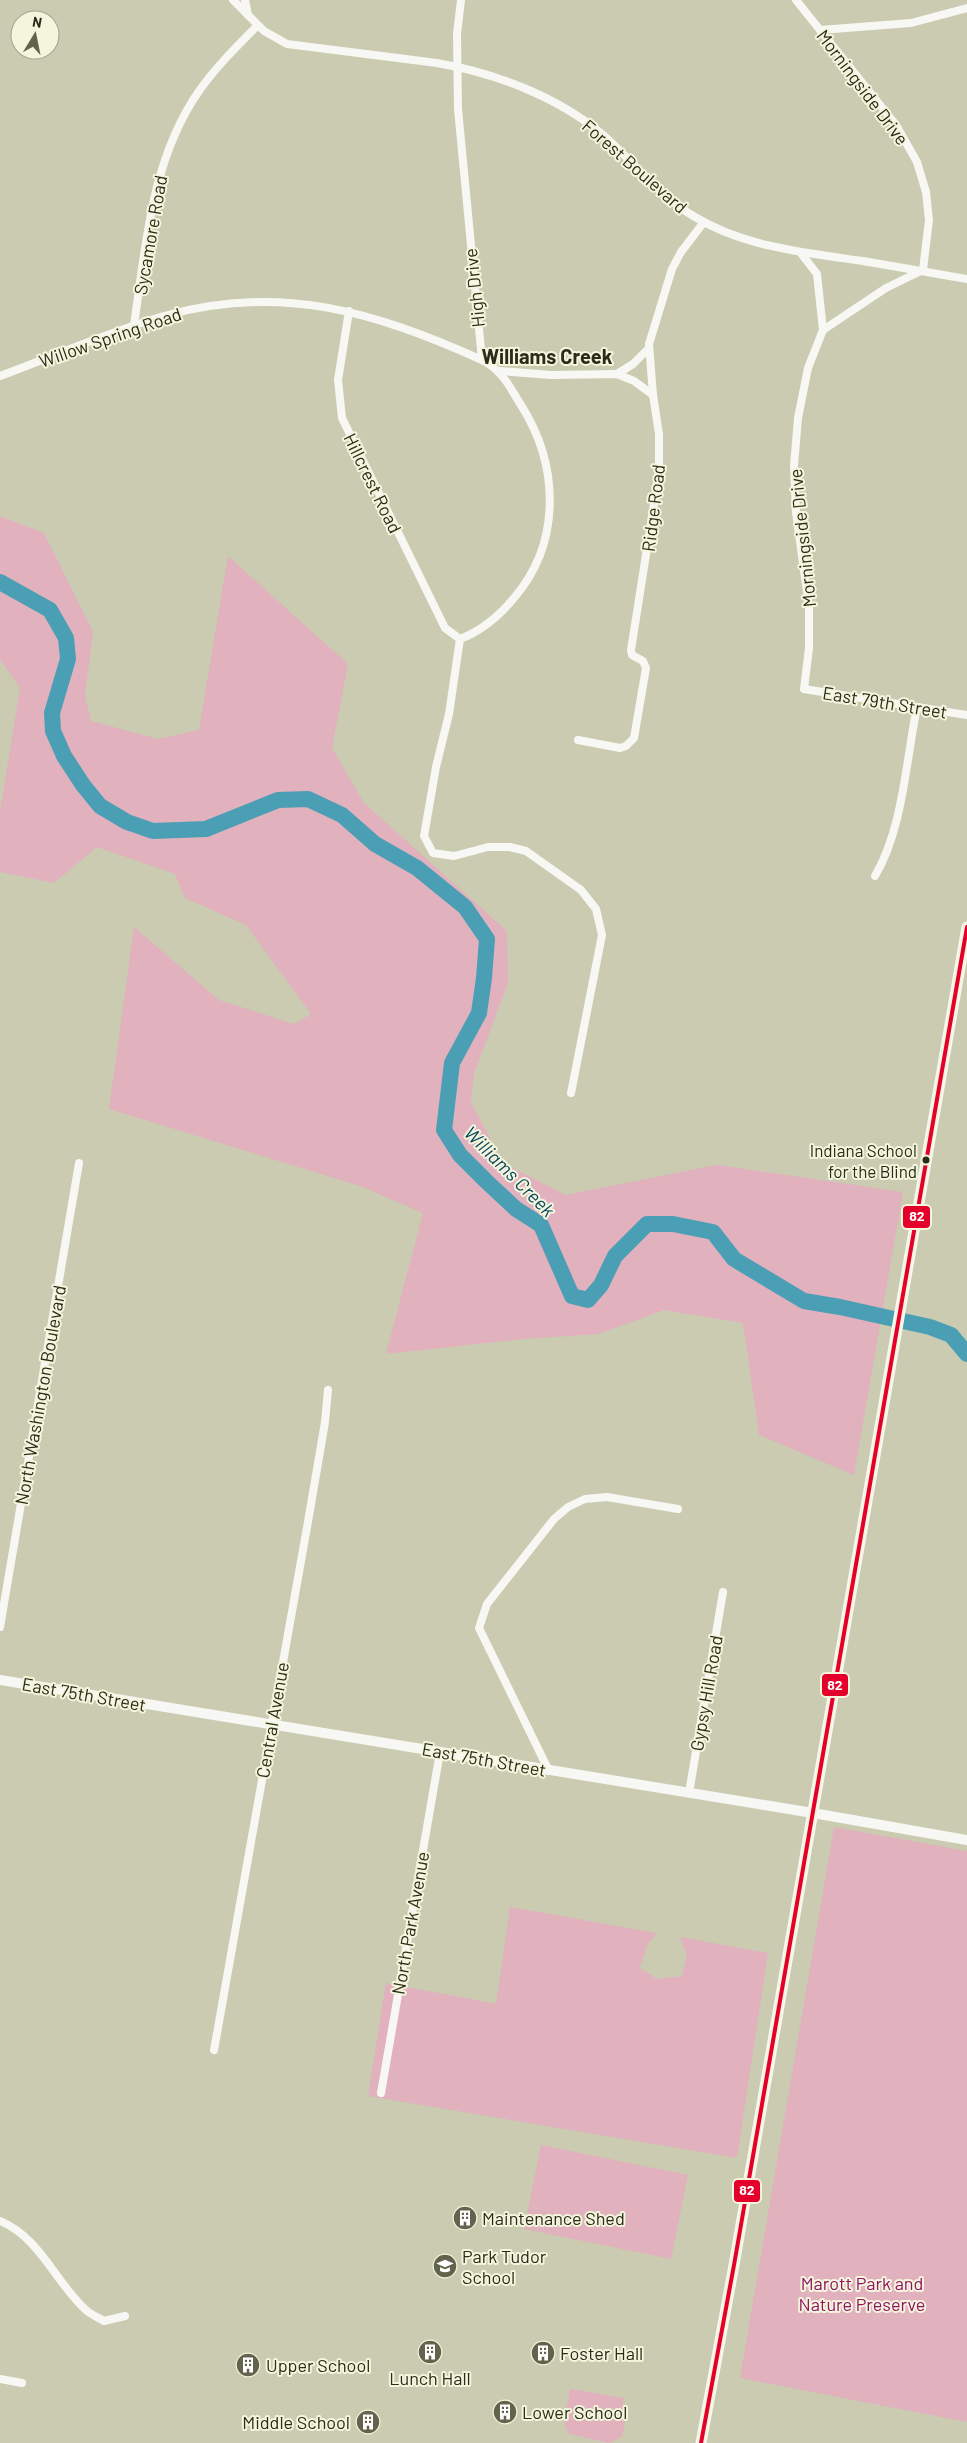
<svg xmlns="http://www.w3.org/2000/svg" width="967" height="2443" font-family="Barlow,sans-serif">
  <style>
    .green { fill: #e1b1bd }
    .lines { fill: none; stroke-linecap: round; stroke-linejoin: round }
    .river { stroke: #4b9fb5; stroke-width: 16 }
    .minor { stroke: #f7f7f3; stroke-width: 8 }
    .tertiary { stroke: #f7f7f3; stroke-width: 10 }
    .secondary { stroke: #f7f7f3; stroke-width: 11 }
    .bus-1-casing { stroke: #f4f5dd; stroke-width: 8 }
    .bus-1 { stroke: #e4002b; stroke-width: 4 }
    .bus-dot { fill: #2a2b18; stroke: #f4f5dd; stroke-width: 2 }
    .labels { text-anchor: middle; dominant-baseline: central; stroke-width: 4; stroke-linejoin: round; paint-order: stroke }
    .bus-label { font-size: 17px; fill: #2a2b18; stroke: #f4f5dd; text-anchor: end }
    .street-label { font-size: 18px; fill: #2a2b18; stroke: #f4f5dd }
    .poi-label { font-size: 18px; fill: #2a2b18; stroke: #f4f5dd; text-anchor: start }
    .park-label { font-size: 18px; fill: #921362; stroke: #f4f5dd }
    .water-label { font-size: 19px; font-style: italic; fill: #09465d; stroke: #f4f5dd }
    .quarter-label { font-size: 20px; font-weight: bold; fill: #2a2b18; stroke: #f4f5dd }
    .line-badge { stroke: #f4f5dd; stroke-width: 2 }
    .badge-label { font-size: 14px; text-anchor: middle; font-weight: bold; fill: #fff }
  </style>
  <rect width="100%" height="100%" fill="#cacbb0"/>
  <g class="green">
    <polygon points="0,516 44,533 93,632 85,696 91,721 158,739 199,730 228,556 348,664 332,748 364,803 507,931 508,983 474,1074 471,1102 503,1163 566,1195 717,1165 903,1192 854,1475 759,1435 743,1323 664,1310 599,1334 524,1339 386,1354 423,1213 360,1186 109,1109 134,927 219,1000 294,1024 311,1014 246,925 185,898 175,874 97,847 54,883 0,872 0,812 20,688 0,660"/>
    <polygon points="834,1827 967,1851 967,2422 740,2378"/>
    <polygon points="510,1907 657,1933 647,1945 640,1968 657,1979 682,1976 687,1956 680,1937 768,1953 737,2158 368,2096 386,1983 496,2004"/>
    <polygon points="541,2145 688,2175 671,2259 524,2229"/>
    <polygon points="570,2389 624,2398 622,2407 627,2409 622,2437 609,2443 569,2434 564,2424"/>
  </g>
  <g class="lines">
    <polyline class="river" points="0,582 50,610 66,638 68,659 52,713 53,731 64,756 83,785 100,806 127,822 153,831 206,829 278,800 308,799 342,815 375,844 417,868 465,907 487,939 484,978 479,1013 452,1063 444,1130 460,1155 486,1181 516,1209 541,1225 572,1296 588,1300 601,1285 615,1256 647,1224 673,1224 713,1232 734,1259 804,1301 840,1307 930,1327 951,1335 967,1354"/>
    <g class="minor">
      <path d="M233,0L264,31L287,44L437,63C495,73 556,96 602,134C633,161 659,196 695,217C745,247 806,253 863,261C898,267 932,273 967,279"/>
      <polyline points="245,0 248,15"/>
      <polyline points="796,0 896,125 917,162 926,192 929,220 923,270 886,288 823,330 808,368 798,418 794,466 796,512 809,607 809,648 804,689 967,715"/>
      <polyline points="820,30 911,23 967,8"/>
      <polyline points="800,252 817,274 823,330"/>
      <polyline points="349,311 338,380 342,418 445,628 460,639"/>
      <path d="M134,325C146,245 151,160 199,91C216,67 236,47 257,26"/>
      <polyline points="500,371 551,375 617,374 634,381 653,395"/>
      <polyline points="617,374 633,364 648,349"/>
      <path d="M0,376C54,356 108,332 164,316C281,283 375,312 482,360"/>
      <path d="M460,639C481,631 500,615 514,598C562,542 559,465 521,405C509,386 503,371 482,360L458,109L457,34L461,0"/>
      <polyline points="460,639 449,714 436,767 424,836 433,853 454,856 488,847 510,847 526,851 581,890 596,909 602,935 571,1093"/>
      <polyline points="578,740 620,748 626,746 634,738 646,668 643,661 632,655 631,650 659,472 659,434 653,395 649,344 672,269 681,252 704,222"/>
      <path d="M875,876C903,829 906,760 917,707"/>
      <polyline points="0,1627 79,1163"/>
      <polyline points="549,1771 479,1628 487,1604 554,1519 568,1507 585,1499 607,1497 678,1509"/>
      <polyline points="689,1793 723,1592"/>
      <polyline points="214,2050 309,1516 325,1422 328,1390"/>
      <polyline points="381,2093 440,1752"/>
      <path d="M0,2221C41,2238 56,2284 87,2311C92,2315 99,2318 104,2321L125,2316"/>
      <polyline points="0,2379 22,2383"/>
    </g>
    <polyline class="tertiary" points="0,1680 813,1813 967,1840"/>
    <polyline class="secondary" points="701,2443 734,2265 967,927"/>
    <g class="bus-1-casing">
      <polyline id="bus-1" points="701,2443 734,2265 967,927"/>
    </g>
    <use href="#bus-1" class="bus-1"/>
  </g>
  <defs>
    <g id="building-disc" transform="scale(1.25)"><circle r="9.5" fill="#62634d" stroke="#f4f5dd"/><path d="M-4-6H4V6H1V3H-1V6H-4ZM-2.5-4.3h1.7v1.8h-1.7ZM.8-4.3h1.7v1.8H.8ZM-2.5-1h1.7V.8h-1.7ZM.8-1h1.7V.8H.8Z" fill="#fff"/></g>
    <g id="school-disc" transform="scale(1.25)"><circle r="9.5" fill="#62634d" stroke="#f4f5dd"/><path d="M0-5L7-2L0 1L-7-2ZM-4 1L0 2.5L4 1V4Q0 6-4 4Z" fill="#fff"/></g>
  </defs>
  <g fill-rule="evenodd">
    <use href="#building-disc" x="465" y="2218"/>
    <use href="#school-disc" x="445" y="2266"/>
    <use href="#building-disc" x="430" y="2352"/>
    <use href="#building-disc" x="543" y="2353"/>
    <use href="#building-disc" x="248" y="2365"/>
    <use href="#building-disc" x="505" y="2412"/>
    <use href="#building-disc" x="368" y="2422"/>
  </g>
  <circle class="bus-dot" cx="926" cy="1160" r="4.5"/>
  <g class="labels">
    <g class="bus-label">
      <text x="917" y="1150">Indiana School<tspan x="917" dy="21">for the Blind</tspan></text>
    </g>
    <g class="street-label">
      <text transform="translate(863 87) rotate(53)">Morningside Drive</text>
      <text transform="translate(635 166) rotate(41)">Forest Boulevard</text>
      <text transform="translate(150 235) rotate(-80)">Sycamore Road</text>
      <text transform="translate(474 288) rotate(-96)">High Drive</text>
      <text transform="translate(110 337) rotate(-19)">Willow Spring Road</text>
      <text transform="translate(373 483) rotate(64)">Hillcrest Road</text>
      <text transform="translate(653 508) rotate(-83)">Ridge Road</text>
      <text transform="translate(802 538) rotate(-96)">Morningside Drive</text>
      <text transform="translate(885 702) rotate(9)">East 79th Street</text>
      <text transform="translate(40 1395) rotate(-80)">North Washington Boulevard</text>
      <text transform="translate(706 1693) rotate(-80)">Gypsy Hill Road</text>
      <text transform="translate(84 1694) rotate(10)">East 75th Street</text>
      <text transform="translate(272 1720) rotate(-80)">Central Avenue</text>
      <text transform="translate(484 1759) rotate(10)">East 75th Street</text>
      <text transform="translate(410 1923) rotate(-80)">North Park Avenue</text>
    </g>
    <g class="poi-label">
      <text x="482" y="2218">Maintenance Shed</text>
      <text x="462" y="2256">Park Tudor<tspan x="462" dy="21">School</tspan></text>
      <text x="560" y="2353">Foster Hall</text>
      <text x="266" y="2365">Upper School</text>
      <text x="430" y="2378" text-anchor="middle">Lunch Hall</text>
      <text x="522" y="2412">Lower School</text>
      <text x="350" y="2422" text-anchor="end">Middle School</text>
    </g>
    <g class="park-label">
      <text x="862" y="2283">Marott Park and<tspan x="862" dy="21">Nature Preserve</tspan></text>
    </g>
    <g class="water-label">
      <text transform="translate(510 1171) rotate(45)">Williams Creek</text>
    </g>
    <g class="quarter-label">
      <text x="547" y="356">Williams Creek</text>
    </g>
  </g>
  <g class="line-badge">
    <rect x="902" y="1205" width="29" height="24" rx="5" fill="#e4002b"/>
    <rect x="821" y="1673" width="28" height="24" rx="5" fill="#e4002b"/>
    <rect x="733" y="2179" width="28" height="24" rx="5" fill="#e4002b"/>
  </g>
  <g class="badge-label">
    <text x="917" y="1221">82</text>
    <text x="835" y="1690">82</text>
    <text x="747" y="2195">82</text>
  </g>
  <g transform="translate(35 35) rotate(10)"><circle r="24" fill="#f4f5dd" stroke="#a3a48e"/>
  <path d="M0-4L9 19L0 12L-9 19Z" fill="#62634d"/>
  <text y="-8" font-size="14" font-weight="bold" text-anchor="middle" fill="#2a2b18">N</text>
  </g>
</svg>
